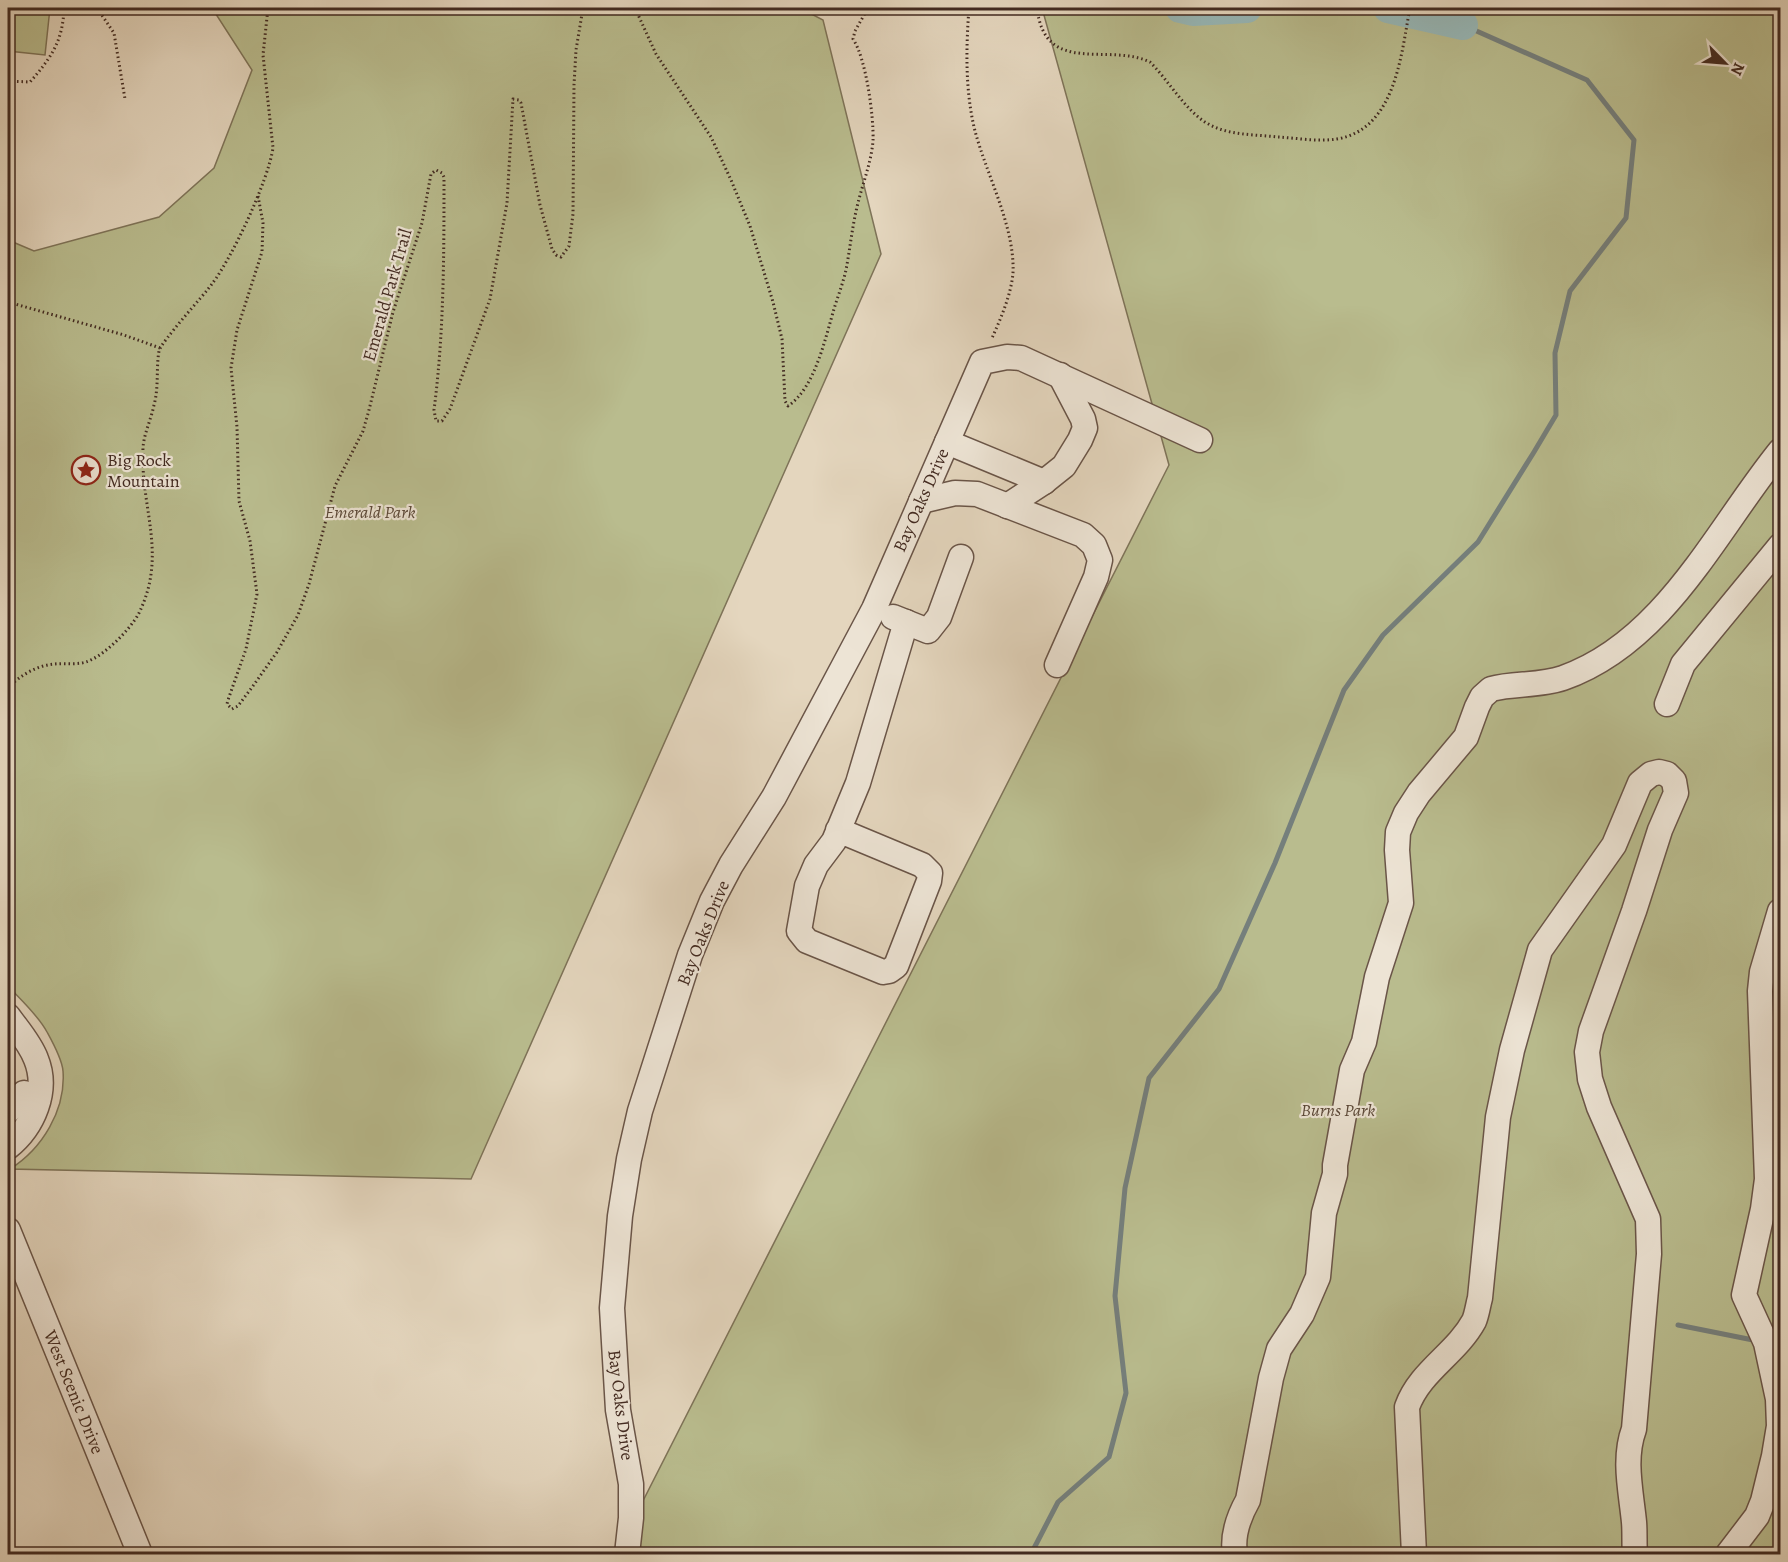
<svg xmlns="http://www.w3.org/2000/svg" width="1788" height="1562" font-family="Alegreya,serif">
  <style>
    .green { fill: #b9bc8e; stroke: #7e7358; stroke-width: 1.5 }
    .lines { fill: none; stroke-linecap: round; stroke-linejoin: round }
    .stream { stroke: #757f7c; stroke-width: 5 }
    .river { stroke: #97b8b8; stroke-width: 30 }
    .minor-casing { stroke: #6a5548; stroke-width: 27 }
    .path { stroke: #422a21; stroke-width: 3; stroke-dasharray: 1.5 3; stroke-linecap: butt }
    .minor { stroke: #ede4d5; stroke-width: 24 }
    .labels { text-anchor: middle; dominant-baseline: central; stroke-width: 4.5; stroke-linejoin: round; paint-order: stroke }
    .street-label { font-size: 18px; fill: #422a21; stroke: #ede4d5 }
    .poi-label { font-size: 18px; fill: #422a21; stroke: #ede4d5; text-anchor: start }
    .park-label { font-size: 18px; font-style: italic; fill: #5a4737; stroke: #ede4d5 }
  </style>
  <rect width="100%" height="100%" fill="#e4d6be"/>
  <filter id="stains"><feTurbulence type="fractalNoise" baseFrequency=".00333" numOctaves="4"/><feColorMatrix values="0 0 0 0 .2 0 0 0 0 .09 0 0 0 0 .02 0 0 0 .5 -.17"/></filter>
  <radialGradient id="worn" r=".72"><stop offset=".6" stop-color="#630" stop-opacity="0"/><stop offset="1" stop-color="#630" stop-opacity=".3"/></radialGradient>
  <g class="green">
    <polygon points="8,8 50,8 45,55 8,51"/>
    <path d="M212,8H800L823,20L881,254L471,1179L10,1169C42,1149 66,1110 63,1071C62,1059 53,1043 47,1032C38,1015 21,1000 8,986V240L34,251L159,217L214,168L252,70Z"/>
    <polygon points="1042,8 1780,8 1780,1554 616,1554 1169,465"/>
  </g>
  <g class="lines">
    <g class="stream">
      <polyline points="1678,1325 1758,1341"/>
      <polyline points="1031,1554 1058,1502 1109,1457 1126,1393 1115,1296 1125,1188 1149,1078 1219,989 1275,863 1344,690 1383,635 1478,542 1534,452 1556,415 1555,353 1570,291 1626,218 1634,140 1587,80 1463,25"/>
    </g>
    <g class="river">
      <polyline points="1180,8 1193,11 1247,8"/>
      <polyline points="1388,8 1463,25"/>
    </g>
    <g class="minor-casing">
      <g id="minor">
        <polyline points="947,442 1044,482"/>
        <polyline points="921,501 955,493 977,494 1083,535 1094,545 1100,560 1096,577 1057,665"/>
        <polyline points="1007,506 1044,482 1064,466 1080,440 1085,428 1083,419 1060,375"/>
        <polyline points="893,617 928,631 939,617 961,557"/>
        <polyline points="1667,704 1683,664 1780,546"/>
        <polyline points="838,830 922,865 930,873 929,881 896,966 889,971 883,972 807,941 799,931 807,886 816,865 834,841 858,783 906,622"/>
        <path d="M8,1016C18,1030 30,1043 36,1059C49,1091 33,1127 8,1147"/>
        <polyline points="8,1111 16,1104 24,1093"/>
        <polyline points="8,1230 140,1554"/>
        <polyline points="627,1554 631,1518 631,1484 618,1410 612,1308 620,1216 629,1159 640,1111 690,955 712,901 731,865 774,797 874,609 982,362 1007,357 1021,358 1200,440"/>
        <path d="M1235,1554C1232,1536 1239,1516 1248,1500L1271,1378L1279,1349L1302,1314L1318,1277L1324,1213L1335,1174V1165L1352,1070L1364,1042L1377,977L1401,903L1397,850L1398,832L1406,813L1419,793L1466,737L1477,707L1482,697L1491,689C1514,683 1540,686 1563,678C1665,642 1716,530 1780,451"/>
        <path d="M1414,1554L1407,1407C1420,1371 1456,1354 1474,1321C1477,1314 1478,1305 1480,1298L1498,1117L1512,1050L1540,950L1614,845L1640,783L1651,774L1659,772L1667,774L1674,781L1676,793L1660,830L1634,911L1591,1031L1587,1052L1590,1079L1599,1107L1648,1219L1649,1254L1634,1429C1623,1459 1631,1491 1634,1522C1635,1533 1634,1544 1635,1554"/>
        <polyline points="1728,1554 1757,1516 1763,1501 1774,1456 1779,1426 1778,1399 1766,1343 1744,1295 1763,1209 1767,1179 1760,991 1762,972 1780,911"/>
      </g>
    </g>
    <g class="path">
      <polyline points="97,8 114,33 125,99"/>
      <path d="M635,8L656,54L711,137L731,180L750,226L773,302L782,339L785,401L788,406C815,388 825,339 834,309C838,296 843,283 846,270C850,249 852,228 857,207C862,185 871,164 873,141C874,117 866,58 853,39L855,31L868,8"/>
      <path d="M969,8C966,48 965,91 975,131C987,176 1015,227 1013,273C1011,295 1001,318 992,338"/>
      <path d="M1037,8C1045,77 1108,42 1150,62C1168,80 1182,105 1202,120C1224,136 1252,134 1278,137C1297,138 1318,142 1337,139C1396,129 1401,54 1410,8"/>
      <path d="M8,81L30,82C51,58 63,41 64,8"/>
      <path d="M258,196L263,223L262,252L237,330L231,368L237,427L239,501L250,541L257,594L246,649L228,700L227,704L232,709L238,706L253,686L277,652L298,615L309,584L335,486L363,431L369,410L393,312L422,223L431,174L436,170L442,173L444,177C444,255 444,333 434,410L436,421H442L450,409L490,299L507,203L513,99L519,100L521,103L540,205L552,249L556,255L561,257L569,246L573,214L574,85L576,50L583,8"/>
      <polyline points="8,302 124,335 160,348"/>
      <path d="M8,688C19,676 37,665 55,664C65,663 76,665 86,662C104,656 130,630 139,613C168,554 140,508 143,448C144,433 151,420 154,405C159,387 156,368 159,351C161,342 204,295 212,284C233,256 268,181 273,148L263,55L268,8"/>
    </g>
    <use href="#minor" class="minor"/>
  </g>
  <defs>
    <g id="sight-ring" transform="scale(1.5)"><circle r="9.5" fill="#ede4d5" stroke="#8f2418" stroke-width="1.5"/><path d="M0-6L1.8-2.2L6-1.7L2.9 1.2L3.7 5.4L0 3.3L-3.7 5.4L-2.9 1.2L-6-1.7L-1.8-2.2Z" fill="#8f2418"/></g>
  </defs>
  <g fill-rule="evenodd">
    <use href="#sight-ring" x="86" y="470"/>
  </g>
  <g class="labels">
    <g class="street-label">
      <text transform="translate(387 295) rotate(-74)">Emerald Park Trail</text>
      <text transform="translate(921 500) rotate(-66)">Bay Oaks Drive</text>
      <text transform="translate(703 933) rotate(-68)">Bay Oaks Drive</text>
      <text transform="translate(74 1392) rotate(68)">West Scenic Drive</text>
      <text transform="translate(621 1405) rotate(83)">Bay Oaks Drive</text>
    </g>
    <g class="poi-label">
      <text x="107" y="460">Big Rock<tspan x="107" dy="21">Mountain</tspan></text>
    </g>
    <g class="park-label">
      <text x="370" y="512">Emerald Park</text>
      <text x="1338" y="1110">Burns Park</text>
    </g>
  </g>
  <rect width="1788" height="1562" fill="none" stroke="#e4d6be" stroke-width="30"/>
  <rect x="9" y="9" width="1770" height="1544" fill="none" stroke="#422a21" stroke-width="3"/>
  <rect x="15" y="15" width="1758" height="1532" fill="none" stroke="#422a21" stroke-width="1.5"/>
  <g transform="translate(1725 63) rotate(115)" stroke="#ede4d5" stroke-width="4.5" paint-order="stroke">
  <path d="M0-4.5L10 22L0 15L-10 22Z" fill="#422a21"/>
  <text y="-9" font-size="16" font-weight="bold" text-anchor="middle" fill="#422a21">N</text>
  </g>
  <rect width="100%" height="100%" filter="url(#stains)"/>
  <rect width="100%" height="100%" fill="url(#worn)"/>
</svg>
